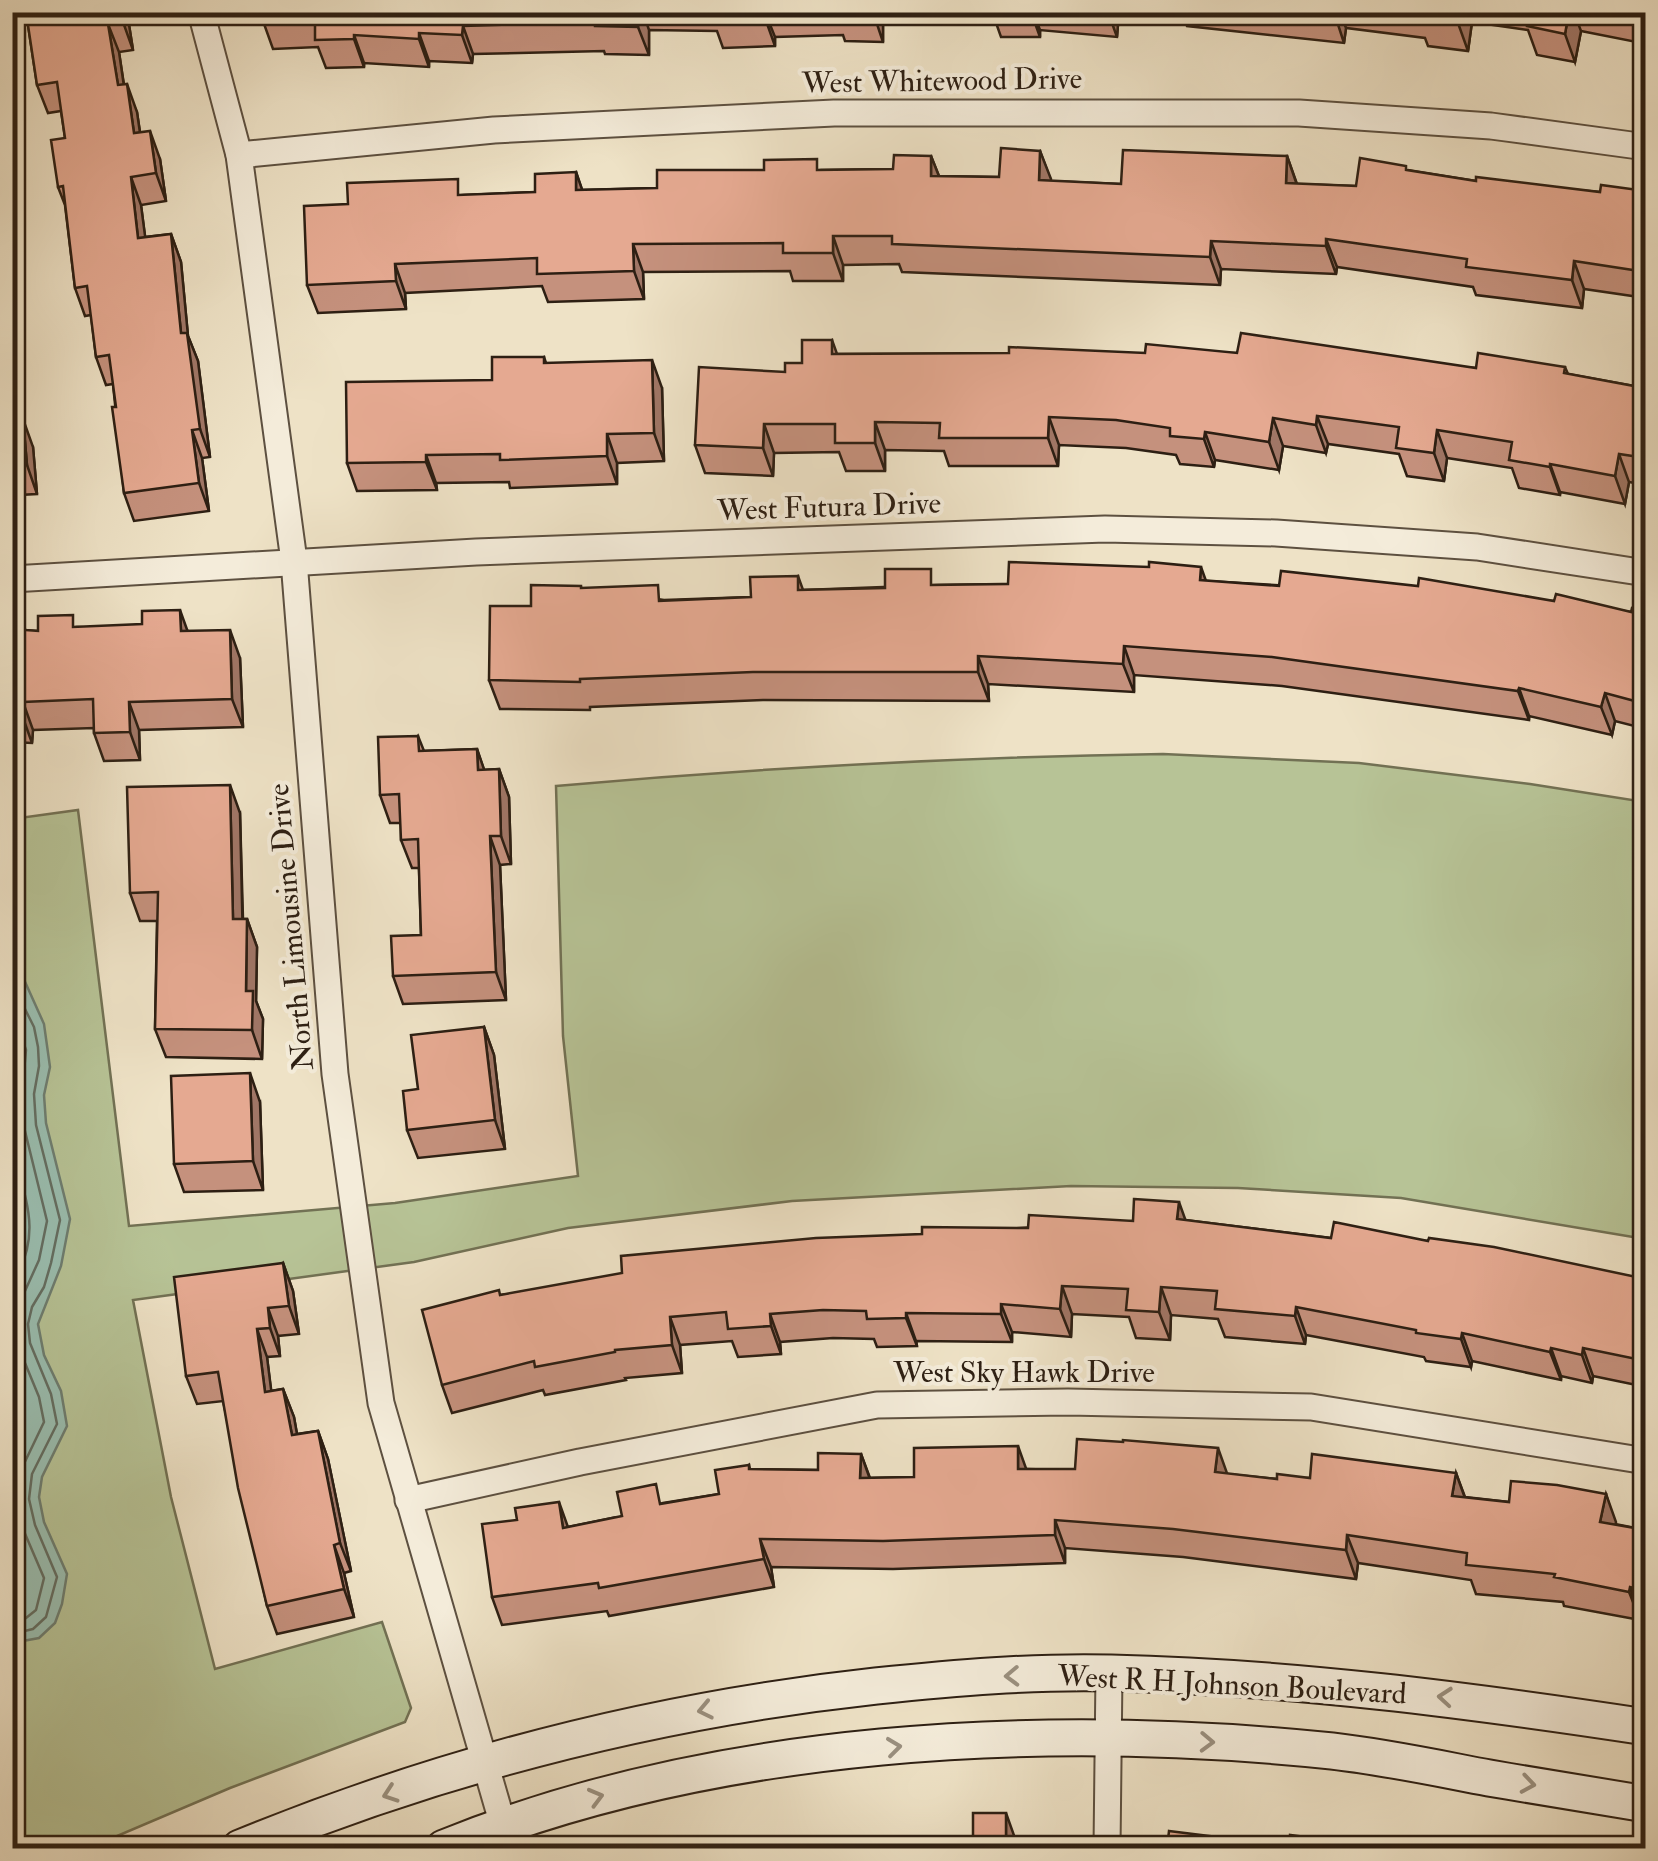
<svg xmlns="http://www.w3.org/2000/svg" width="1658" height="1861" font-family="'IM FELL Double Pica',serif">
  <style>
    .green { fill: #b7c396; stroke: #727154; stroke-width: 2.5 }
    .water { fill: #9abeb0; stroke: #6e7e71; stroke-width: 2.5 }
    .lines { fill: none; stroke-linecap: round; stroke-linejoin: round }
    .shore { stroke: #646e62; stroke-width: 2.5 }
    .minor-casing { stroke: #5d5040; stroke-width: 29 }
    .secondary-casing { stroke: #2d1f13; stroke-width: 39 }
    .minor { stroke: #f4ecda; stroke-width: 25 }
    .secondary { stroke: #f4ecda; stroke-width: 35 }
    .wall { fill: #c5917d; stroke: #2d1f13; stroke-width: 2.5 }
    .shaded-wall { fill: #a07666; stroke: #2d1f13; stroke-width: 2.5 }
    .building { fill: #e5a991; stroke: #2d1f13; stroke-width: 2.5 }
    .oneway { stroke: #9a9080 }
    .labels { text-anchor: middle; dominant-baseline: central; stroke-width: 8; stroke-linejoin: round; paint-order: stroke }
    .street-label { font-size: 30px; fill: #2d1f13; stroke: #f4ecda }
  </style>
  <rect width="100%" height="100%" fill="#eee2c6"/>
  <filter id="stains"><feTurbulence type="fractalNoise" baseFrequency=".002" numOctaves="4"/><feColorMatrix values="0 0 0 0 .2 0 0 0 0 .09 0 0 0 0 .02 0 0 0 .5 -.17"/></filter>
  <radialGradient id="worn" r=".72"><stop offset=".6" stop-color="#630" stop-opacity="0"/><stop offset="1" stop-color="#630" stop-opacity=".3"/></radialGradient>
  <path class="green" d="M1163,754L1359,763L1530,784L1645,802V1239L1401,1198L1238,1188L1071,1186L792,1201L568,1228L414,1262L133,1300L171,1497L215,1669L382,1622L411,1708L405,1722L230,1788L89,1848H13L12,819L78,810L129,1226L395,1203L578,1176L563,1036L556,786C758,768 960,757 1163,754Z"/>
  <polygon class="water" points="13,955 44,1024 50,1067 44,1095 46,1123 70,1219 61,1266 38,1324 44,1355 61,1391 67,1426 42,1477 39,1497 44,1522 67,1574 62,1604 55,1623 39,1638 12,1643"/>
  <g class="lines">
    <g class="shore">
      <polyline points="12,983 34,1027 38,1047 39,1066 34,1094 36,1125 60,1220 51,1263 44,1287 32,1307 28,1324 30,1343 51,1394 57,1424 32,1474 29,1499 35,1525 57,1577 46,1617 33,1629 12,1634"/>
      <polyline points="12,1010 26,1050 22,1093 24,1127 47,1221 39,1260 20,1302 15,1323 18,1346 39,1397 44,1422 21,1470 17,1501 23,1529 44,1578 36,1610 26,1618 12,1621"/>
      <path d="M12,1149C26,1201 43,1233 12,1285"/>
    </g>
    <g class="minor-casing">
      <g id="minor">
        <polyline points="201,12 239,155 294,561 335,1074 381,1403 503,1825"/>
        <polyline points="239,155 494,130 834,113 1299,113 1491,126 1646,147"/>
        <polyline points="12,579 476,552 1105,529 1276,533 1477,547 1646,573"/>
        <polyline points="408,1500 580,1462 877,1405 1068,1402 1311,1407 1646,1461"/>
        <polyline points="1107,1848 1109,1673"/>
      </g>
    </g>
    <g class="secondary-casing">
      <g id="secondary">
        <path d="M240,1848C445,1764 655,1710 876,1686C954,1678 1033,1671 1111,1673C1290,1677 1468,1700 1646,1727"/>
        <path d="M444,1848C716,1738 1042,1721 1332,1751C1385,1757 1436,1768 1489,1778C1541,1787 1593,1795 1646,1804"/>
      </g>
    </g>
    <use href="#minor" class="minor"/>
    <use href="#secondary" class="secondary"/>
  </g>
  <g class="wall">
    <polygon points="26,12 127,12 133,50 119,52 124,85 137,112 140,132 160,159 166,201 141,205 145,237 171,234 181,262 188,336 198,361 210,457 202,458 209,511 134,521 124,493 113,384 106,385 96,357 91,315 85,316 75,288 65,205 58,187 65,138 61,111 48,113 37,85"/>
    <polygon points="263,12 883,12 883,42 845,41 843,35 775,37 775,46 723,48 717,31 649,30 649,55 605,54 604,51 473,54 472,63 429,61 429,67 364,63 364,67 326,68 318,47 273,49 263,21"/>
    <polygon points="955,12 1119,12 1117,37 1040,30 1040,37 1001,37 994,17 956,17"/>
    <polygon points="1142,12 1646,12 1646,52 1642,43 1581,31 1575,62 1537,55 1528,30 1472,22 1468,51 1428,46 1425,38 1346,28 1344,43 1187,26 1183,16"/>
    <polygon points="1040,151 1051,181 1121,184 1287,156 1297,184 1356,186 1408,170 1476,181 1600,192 1646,191 1646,298 1584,289 1582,308 1476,295 1473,287 1337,267 1336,274 1221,269 1220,285 902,272 899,264 843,265 843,281 793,281 790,271 643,272 644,299 548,302 542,286 405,293 406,309 318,313 307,285 348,204 464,195 535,192 576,172 582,190 657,188 821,170 893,169 931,156 939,176 999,177"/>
    <polygon points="832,340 837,354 1237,353 1476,368 1565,367 1568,374 1634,386 1646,378 1646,485 1629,482 1625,504 1560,492 1560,495 1519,488 1512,468 1447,458 1444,481 1407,476 1399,454 1328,444 1326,453 1283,446 1279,470 1215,460 1214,467 1180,464 1176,455 1126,448 1059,445 1058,466 949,466 944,451 885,450 885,471 846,471 839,452 774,453 773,476 705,473 695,445 785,372 802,363"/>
    <polygon points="544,357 546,363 662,388 664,461 617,463 617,484 510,488 509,482 436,483 437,490 357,491 347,463 492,380"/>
    <polygon points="12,420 33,447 37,494 19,495 21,522 12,523"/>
    <polygon points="798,576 803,590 937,585 1206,581 1554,601 1631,612 1646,611 1646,729 1615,721 1612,735 1529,716 1529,720 1282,686 1134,675 1134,692 988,684 989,701 763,700 590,707 590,710 500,709 489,680 531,606 582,588 664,600 751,597"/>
    <polygon points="77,627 188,631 240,658 243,727 139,730 140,760 104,761 94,733 94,728 33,730 32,743 12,742 12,629 38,631"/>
    <polygon points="418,736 424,751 477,749 484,770 499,769 509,797 511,864 500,865 506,1000 403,1004 393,976 421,935 419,868 412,868 401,840 401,823 390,823 380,795"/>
    <polygon points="240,813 243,919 247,919 257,947 256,1001 263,1019 262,1059 166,1057 155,1029 157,921 140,921 130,893"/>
    <polygon points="484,1027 494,1055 505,1149 418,1158 407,1130 418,1089"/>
    <polygon points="260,1102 263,1190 184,1192 174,1164"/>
    <polygon points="1185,1220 1331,1238 1428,1241 1646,1279 1646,1387 1593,1376 1592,1383 1561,1376 1561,1380 1472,1361 1471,1367 1426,1361 1424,1357 1306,1335 1305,1344 1225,1337 1218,1319 1171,1315 1170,1340 1136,1338 1129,1317 1072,1314 1071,1337 1012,1332 1012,1342 916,1341 917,1346 877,1347 874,1339 833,1338 780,1342 781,1354 738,1357 732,1341 680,1345 682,1373 625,1378 626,1380 545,1395 543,1390 452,1413 442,1385 501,1295 922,1234 1133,1221"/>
    <polygon points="283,1263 293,1291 299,1334 278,1336 280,1356 267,1357 271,1391 283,1389 294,1417 297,1434 318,1431 328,1459 351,1571 344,1573 354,1617 277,1634 267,1606 223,1401 197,1404 186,1376"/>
    <polygon points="861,1454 870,1478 914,1477 1026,1469 1227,1474 1277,1479 1456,1473 1465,1497 1509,1502 1606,1494 1615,1524 1646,1530 1646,1616 1640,1615 1640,1620 1564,1606 1563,1602 1476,1594 1471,1580 1358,1563 1356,1579 1183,1557 1065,1548 1065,1563 893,1569 771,1567 774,1587 609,1616 607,1611 502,1625 492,1597 568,1527 622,1516 663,1503 719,1494 749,1465 750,1469 818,1470"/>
  </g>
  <g class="shaded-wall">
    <polygon points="122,12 127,12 133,50 123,22"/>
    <polygon points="639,12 643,12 649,30 649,55 638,27"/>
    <polygon points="765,12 775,37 775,46 765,18"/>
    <polygon points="873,12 883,12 883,42"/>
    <polygon points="1031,12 1033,12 1040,30 1040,37"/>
    <polygon points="1108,12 1119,12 1117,37"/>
    <polygon points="1334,12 1340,12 1346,28 1344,43"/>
    <polygon points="1459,12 1468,12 1472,22 1468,51 1458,23"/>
    <polygon points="1569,12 1574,12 1581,31 1575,62 1565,34"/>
    <polygon points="108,24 119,52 128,114 118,85"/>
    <polygon points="463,26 473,54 472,63 462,35"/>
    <polygon points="419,33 429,61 429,67 419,39"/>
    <polygon points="354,35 364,63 364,67 354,39"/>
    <polygon points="127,84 137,112 144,161 134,133"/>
    <polygon points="150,131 160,159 166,201 156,173"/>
    <polygon points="1040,151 1051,179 1049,208 1039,180"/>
    <polygon points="931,156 942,184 931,176"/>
    <polygon points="1287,156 1297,185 1286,183"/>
    <polygon points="576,172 586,201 576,190"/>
    <polygon points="131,177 141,205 149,266 138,238"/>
    <polygon points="171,234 181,262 188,336 198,361 210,457 200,429 181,333"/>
    <polygon points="833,236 843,265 843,281 833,253"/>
    <polygon points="1326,239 1337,267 1336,274 1326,246"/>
    <polygon points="1211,241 1221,269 1220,285 1210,257"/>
    <polygon points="633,244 643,272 644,299 634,271"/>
    <polygon points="1574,261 1584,289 1582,308 1572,280"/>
    <polygon points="395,264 405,293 406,309 396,281"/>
    <polygon points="652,360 662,388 664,461 654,433"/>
    <polygon points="1317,416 1328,444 1326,453 1316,425"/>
    <polygon points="1049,417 1059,445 1058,466 1048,438"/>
    <polygon points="1273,418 1283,446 1279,470 1269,442"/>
    <polygon points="23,419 33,447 37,494 27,465"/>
    <polygon points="875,422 885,450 885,471 875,443"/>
    <polygon points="764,424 774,453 773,476 763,448"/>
    <polygon points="192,430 202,458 209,511 199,483"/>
    <polygon points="1437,430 1447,458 1444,481 1434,453"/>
    <polygon points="1205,432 1215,460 1214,467 1204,439"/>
    <polygon points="607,434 617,463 617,484 607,456"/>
    <polygon points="1619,454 1629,482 1625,504 1615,476"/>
    <polygon points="426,455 436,483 437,490 426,462"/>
    <polygon points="1550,464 1560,492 1560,495 1550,467"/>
    <polygon points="12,476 19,495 21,522 12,497"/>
    <polygon points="1201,567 1211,595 1200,580"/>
    <polygon points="180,610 190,638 181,631"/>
    <polygon points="230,630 240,658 243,727 232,699"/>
    <polygon points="1124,646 1134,675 1134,692 1123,664"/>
    <polygon points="978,656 988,684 989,701 978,672"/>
    <polygon points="1519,688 1529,716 1529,720 1518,691"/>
    <polygon points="1605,693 1615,721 1612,735 1601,707"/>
    <polygon points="23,702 33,730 32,743 22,715"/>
    <polygon points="129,702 139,730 140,760 130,732"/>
    <polygon points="477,749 487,778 478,770"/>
    <polygon points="499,769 509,797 511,864 501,836"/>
    <polygon points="230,785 240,813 243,947 233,919"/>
    <polygon points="490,836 500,865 506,1000 496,972"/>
    <polygon points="247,919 257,947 256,1001 263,1019 262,1059 252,1030 246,991"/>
    <polygon points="484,1027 494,1055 505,1149 495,1120"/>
    <polygon points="250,1073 260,1102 263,1190 253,1161"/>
    <polygon points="1179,1202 1189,1230 1177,1219"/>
    <polygon points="283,1263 293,1291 299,1334 289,1306"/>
    <polygon points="1062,1286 1072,1314 1071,1337 1060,1309"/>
    <polygon points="1161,1287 1171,1315 1170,1340 1159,1312"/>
    <polygon points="1001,1304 1012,1332 1012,1342 1001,1314"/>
    <polygon points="1296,1307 1306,1335 1305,1344 1295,1316"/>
    <polygon points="268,1308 278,1336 280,1356 270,1328"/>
    <polygon points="906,1313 916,1341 917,1346 906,1318"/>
    <polygon points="770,1314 780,1342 781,1354 771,1326"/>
    <polygon points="670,1317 680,1345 682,1373 672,1345"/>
    <polygon points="257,1329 267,1357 275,1420 265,1392"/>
    <polygon points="1462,1333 1472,1361 1471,1367 1461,1339"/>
    <polygon points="1551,1348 1561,1376 1561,1380 1550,1352"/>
    <polygon points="1583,1348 1593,1376 1592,1383 1582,1355"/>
    <polygon points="283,1389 294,1417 302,1463 292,1435"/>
    <polygon points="318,1431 328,1459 351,1571 340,1543"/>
    <polygon points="1018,1446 1028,1474 1018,1469"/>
    <polygon points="1218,1448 1228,1476 1215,1472"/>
    <polygon points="861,1454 871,1482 860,1478"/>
    <polygon points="1456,1473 1466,1501 1452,1496"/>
    <polygon points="1606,1494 1616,1522 1610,1550 1600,1522"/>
    <polygon points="559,1502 569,1530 563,1528"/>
    <polygon points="1055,1520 1065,1548 1065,1563 1055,1535"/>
    <polygon points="1347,1535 1358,1563 1356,1579 1346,1550"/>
    <polygon points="760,1539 771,1567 774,1587 764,1559"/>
    <polygon points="334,1545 344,1573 354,1617 344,1589"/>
    <polygon points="1630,1587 1640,1615 1640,1620 1629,1592"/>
    <polygon points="1006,1813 1016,1841 1006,1837"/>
  </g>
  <g class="building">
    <polygon points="26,12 122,12 123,22 108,24 118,85 127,84 134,133 150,131 156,173 131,177 138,238 171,234 181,333 187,333 200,429 192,430 199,483 124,493 112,407 116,407 109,355 96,357 87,286 75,288 63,186 58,187 51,140 65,138 57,82 37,85"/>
    <polygon points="263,12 639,12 638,27 595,26 595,22 463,26 462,35 419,33 419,39 354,35 354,39 315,40 315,19 263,21"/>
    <polygon points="713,12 765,12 765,18 713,19"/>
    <polygon points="835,12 873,12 873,14 835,13"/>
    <polygon points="1418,12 1459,12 1458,23 1418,18"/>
    <polygon points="1529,12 1569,12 1565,34 1527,26"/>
    <polygon points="1621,12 1646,12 1646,35 1639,34 1642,16"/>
    <polygon points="1001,148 1040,151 1039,180 1121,184 1123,150 1287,156 1286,183 1356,186 1360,158 1406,166 1406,170 1476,181 1476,177 1600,192 1601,185 1646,191 1646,272 1574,261 1572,280 1466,267 1467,259 1326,239 1326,246 1211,241 1210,257 892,244 892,236 833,236 833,253 783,253 783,243 633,244 634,271 537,274 537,258 395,264 396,281 307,285 304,206 348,204 347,183 458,179 458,195 535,192 535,174 576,172 576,190 657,188 657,170 764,170 764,160 817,159 817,170 893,169 894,155 931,156 931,176 999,177"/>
    <polygon points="1241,333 1476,368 1478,353 1565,367 1564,373 1634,386 1637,376 1646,378 1646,458 1619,454 1615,476 1550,464 1550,467 1509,460 1512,442 1437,430 1434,453 1396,448 1399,427 1317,416 1316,425 1273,418 1269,442 1205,432 1204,439 1170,436 1170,428 1116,420 1049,417 1048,438 939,438 940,423 875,422 875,443 835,443 835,424 764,424 763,448 695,445 699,367 785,372 785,363 802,363 802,340 832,340 832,354 1009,353 1009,347 1145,353 1146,344 1237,353"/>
    <polygon points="492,357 544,357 544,363 652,360 654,433 607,434 607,456 500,460 500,454 426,455 426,462 347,463 346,382 492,380"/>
    <polygon points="23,419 27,465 12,467 12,420"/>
    <polygon points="1009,562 1149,567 1149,562 1201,567 1200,580 1279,586 1281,571 1418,586 1419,578 1554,601 1556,594 1631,612 1632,608 1646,611 1646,704 1605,693 1601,707 1519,688 1518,691 1272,657 1124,646 1123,664 978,656 978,672 753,672 580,679 580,682 489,680 490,606 531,606 531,585 581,586 581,588 658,585 659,601 751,597 750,577 798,576 798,590 885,588 885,569 931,569 931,585 1008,584"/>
    <polygon points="180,610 181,631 230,630 232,699 129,702 130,732 94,733 93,699 23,702 22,715 12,714 12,629 38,631 38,616 73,615 73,627 142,624 142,611"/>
    <polygon points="418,736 419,751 477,749 478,770 499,769 501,836 490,836 496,972 393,976 391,936 421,935 418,839 401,840 399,794 380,795 378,737"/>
    <polygon points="230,785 233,919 247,919 246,991 253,991 252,1030 155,1029 158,892 130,893 127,787"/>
    <polygon points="484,1027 495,1120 407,1130 403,1091 418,1089 411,1035"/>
    <polygon points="250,1073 253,1161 174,1164 171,1076"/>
    <polygon points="1134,1199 1179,1202 1177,1219 1331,1238 1334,1222 1428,1241 1429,1238 1494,1247 1646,1279 1646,1361 1583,1348 1582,1355 1551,1348 1550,1352 1462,1333 1461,1339 1416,1333 1416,1330 1296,1307 1295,1316 1215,1309 1217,1291 1161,1287 1159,1312 1126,1310 1128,1289 1062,1286 1060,1309 1001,1304 1001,1314 906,1313 906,1318 867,1319 866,1311 823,1310 770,1314 771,1326 728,1329 726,1312 670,1317 672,1345 615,1350 615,1352 535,1367 534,1361 442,1385 422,1310 499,1290 500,1295 622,1273 621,1256 816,1238 922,1234 922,1227 1028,1228 1029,1215 1133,1221"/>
    <polygon points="283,1263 289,1306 268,1308 270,1328 257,1329 265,1392 283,1389 292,1435 318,1431 340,1543 334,1545 344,1589 267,1606 238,1488 218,1372 186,1376 174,1277"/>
    <polygon points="1077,1439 1123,1442 1123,1440 1218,1448 1215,1472 1277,1479 1277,1474 1310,1478 1312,1454 1456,1473 1452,1496 1509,1502 1511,1481 1557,1485 1606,1494 1600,1522 1646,1530 1646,1591 1630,1587 1629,1592 1554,1577 1555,1574 1466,1565 1467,1553 1347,1535 1346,1550 1173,1529 1055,1520 1055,1535 883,1541 760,1539 764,1559 599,1588 598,1583 492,1597 482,1524 517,1520 515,1508 559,1502 563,1528 622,1516 617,1492 656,1484 660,1504 719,1494 715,1470 749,1465 749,1469 818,1470 818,1453 861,1454 860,1478 914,1477 914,1448 1018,1446 1018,1469 1075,1469"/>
    <polygon points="973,1813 1006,1813 1006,1837 1031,1837 1031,1848 859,1848 910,1841 973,1841"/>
    <polygon points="1169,1831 1289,1846 1290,1835 1359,1844 1359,1848 1167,1848"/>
  </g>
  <defs><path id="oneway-chevron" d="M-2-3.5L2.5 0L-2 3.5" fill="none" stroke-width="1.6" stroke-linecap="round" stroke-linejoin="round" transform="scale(2.5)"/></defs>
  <g class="oneway">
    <use href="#oneway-chevron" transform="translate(1012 1676) rotate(178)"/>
    <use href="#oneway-chevron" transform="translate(1445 1697) rotate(-175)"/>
    <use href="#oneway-chevron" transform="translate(705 1710) rotate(168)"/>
    <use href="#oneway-chevron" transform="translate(1207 1742) rotate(2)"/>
    <use href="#oneway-chevron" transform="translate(894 1747) rotate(-7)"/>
    <use href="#oneway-chevron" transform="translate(1528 1784) rotate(9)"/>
    <use href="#oneway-chevron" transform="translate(390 1794) rotate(161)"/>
    <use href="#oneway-chevron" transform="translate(596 1797) rotate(-15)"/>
  </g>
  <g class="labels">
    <g class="street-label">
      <text transform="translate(942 81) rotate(-1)">West Whitewood Drive</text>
      <text transform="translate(829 507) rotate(-2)">West Futura Drive</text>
      <text transform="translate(291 927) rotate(-95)">North Limousine Drive</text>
      <text x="1024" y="1372">West Sky Hawk Drive</text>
      <text transform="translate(1232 1685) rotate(3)">West R H Johnson Boulevard</text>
    </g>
  </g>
  <rect width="1658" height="1861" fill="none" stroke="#eee2c6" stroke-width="50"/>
  <rect x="15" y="15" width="1628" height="1831" fill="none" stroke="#2d1f13" stroke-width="5"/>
  <rect x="25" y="25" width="1608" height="1811" fill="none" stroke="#2d1f13" stroke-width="2.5"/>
  <rect width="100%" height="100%" filter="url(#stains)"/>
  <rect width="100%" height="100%" fill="url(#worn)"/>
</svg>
